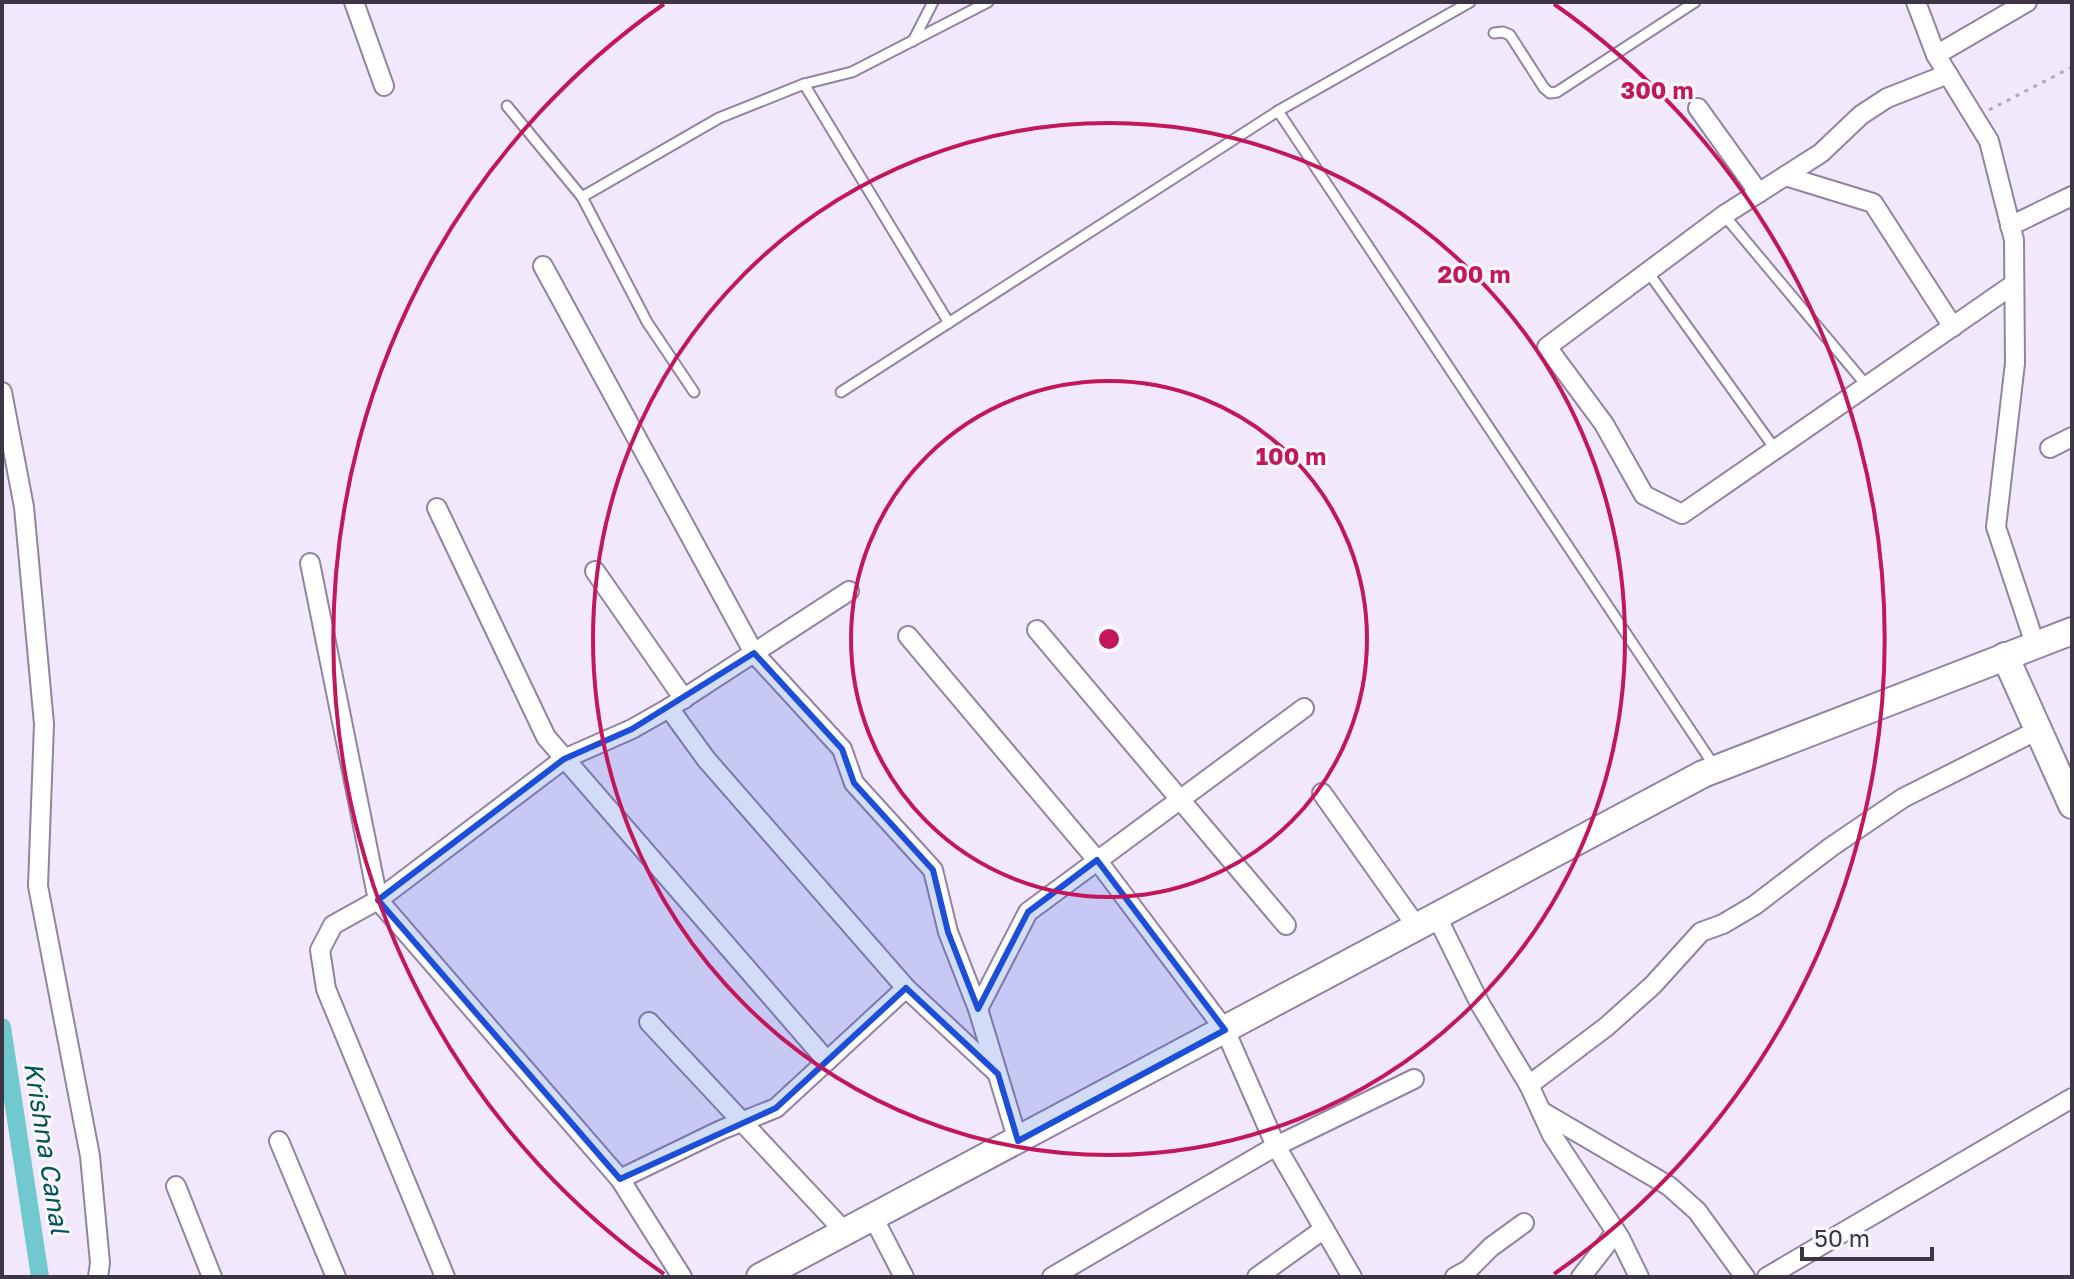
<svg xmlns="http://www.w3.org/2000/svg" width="2074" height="1279" font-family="'Golos Text',sans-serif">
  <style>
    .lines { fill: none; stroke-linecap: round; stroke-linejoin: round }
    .canal { stroke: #71c9cf; stroke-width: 18 }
    .lane-casing { stroke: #9383a2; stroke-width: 13 }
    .street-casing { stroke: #9383a2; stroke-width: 22 }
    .secondary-casing { stroke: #9383a2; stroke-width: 30 }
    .path { stroke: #b1a8ba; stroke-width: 3; stroke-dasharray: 4 6; stroke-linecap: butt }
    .lane { stroke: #fff; stroke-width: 9 }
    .street { stroke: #fff; stroke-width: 18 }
    .secondary { stroke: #fff; stroke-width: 26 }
    .marked { fill: #1d4ed8; fill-opacity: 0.2; stroke: #1d4ed8; stroke-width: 6; stroke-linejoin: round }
    .ring { fill: none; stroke: #c2185b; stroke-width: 4 }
    .labels { text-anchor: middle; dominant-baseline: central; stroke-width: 6; stroke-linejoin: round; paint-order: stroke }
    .water-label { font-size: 26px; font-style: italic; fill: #02555a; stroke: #fcf8ff }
    .centre { fill: #c2185b; stroke: #fcf8ff; stroke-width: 4 }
    .ring-label { font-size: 24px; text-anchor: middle; font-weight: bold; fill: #c2185b; stroke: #fcf8ff; stroke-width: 6; stroke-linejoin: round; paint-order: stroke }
  </style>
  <rect width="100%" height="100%" fill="#f2e8fc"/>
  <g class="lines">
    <polyline class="canal" points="2,1027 40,1277"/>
    <g class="lane-casing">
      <g id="lane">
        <polyline points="1494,33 1503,32 1510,35 1544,88 1550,93 1557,92 1695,2"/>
        <polyline points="913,41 933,2"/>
        <polyline points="804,84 949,323"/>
        <polyline points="507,106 582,197"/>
        <polyline points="1278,111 1715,767"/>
        <polyline points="1724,215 1867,386"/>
        <polyline points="1648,272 1775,449"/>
        <polyline points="694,392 647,322 582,197 719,118 804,84 852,72 988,2"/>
        <polyline points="841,392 1278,111 1470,2"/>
      </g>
    </g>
    <g class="street-casing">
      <g id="street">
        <polyline points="354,2 384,86"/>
        <polyline points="1916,2 1936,55 1989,141 2014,240 2015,363 1996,527 2035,644"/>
        <polyline points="1936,55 2027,2"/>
        <polyline points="1948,74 1887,98 1861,115 1821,153 1724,215 1547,347 1604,424 1644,495 1682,514 2014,284"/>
        <polyline points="1698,108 1759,193"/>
        <polyline points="1785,176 1873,203 1953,327"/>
        <polyline points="2010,226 2072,196"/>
        <polyline points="543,266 754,653 842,749 854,783 933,870 948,932 978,1009 1018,1141"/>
        <polyline points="2,392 24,507 44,724 38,886 90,1156 100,1263 98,1277"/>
        <polyline points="2050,448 2072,437"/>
        <polyline points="437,508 546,737 827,1061"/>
        <polyline points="310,563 378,900 620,1179 682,1277"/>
        <polyline points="595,571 684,699"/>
        <polyline points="1037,630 1286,925"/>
        <polyline points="908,636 1097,860 1225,1030 1276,1146 1352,1277"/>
        <polyline points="669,708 706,759 906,988 996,1072"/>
        <polyline points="1322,793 1417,927"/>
        <polyline points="1437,917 1480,1004 1529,1085 1552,1135 1620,1238 1639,1277"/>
        <polyline points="978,1009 1028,912 1304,708"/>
        <polyline points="649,1022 845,1232"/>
        <polyline points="1529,1085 1606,1027 1653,985 1701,932 1723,924 1755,905 1831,847 1903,798 2038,730"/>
        <polyline points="1541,1111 1669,1186 1697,1211 1745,1277"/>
        <polyline points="279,1141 336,1277"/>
        <polyline points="620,1179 721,1130 776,1108 906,988"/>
        <polyline points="176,1186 212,1277"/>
        <polyline points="873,1217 904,1277"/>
        <polyline points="445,1277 326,989 320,950 333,925 378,900 564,759 632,729 669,708 849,591"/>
        <polyline points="1052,1277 1276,1146 1414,1079"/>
        <polyline points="1257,1277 1324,1229"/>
        <polyline points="1455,1277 1468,1270 1491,1247 1524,1223"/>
        <polyline points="1581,1277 1616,1232"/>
        <polyline points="1767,1277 2072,1098"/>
      </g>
    </g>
    <g class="secondary-casing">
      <g id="secondary">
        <polyline points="2005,656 2072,805"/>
        <polyline points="760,1277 1703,774 2072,631"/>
      </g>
    </g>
    <polyline class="path" points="1989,110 2072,67"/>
    <use href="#lane" class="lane"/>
    <use href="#street" class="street"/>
    <use href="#secondary" class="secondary"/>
  </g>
  <path class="marked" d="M754,653L842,749L854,783L933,870L948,932L978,1009L1028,912L1097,860L1225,1030L1018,1141L998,1074L906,988L776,1108L620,1179L378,900L564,759L632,729Z"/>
  <g class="ring">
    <circle cx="1109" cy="639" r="258"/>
    <circle cx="1109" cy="639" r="516"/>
    <path d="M664 1274A775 775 0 0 1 664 4M1554 4A775 775 0 0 1 1554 1274"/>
  </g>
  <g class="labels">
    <g class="water-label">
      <text transform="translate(47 1148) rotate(81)">Krishna Canal</text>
    </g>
  </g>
  <circle cx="1109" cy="639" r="12" class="centre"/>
  <g class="ring-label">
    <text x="1657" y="99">300 m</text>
    <text x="1474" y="283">200 m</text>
    <text x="1291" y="465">100 m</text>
  </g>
  <rect width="2074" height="1279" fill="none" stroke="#3c3543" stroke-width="8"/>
  <path d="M1802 1247v12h130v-12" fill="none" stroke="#3c3543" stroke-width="4"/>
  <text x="1814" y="1247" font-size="24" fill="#3c3543" stroke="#fcf8ff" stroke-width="6" paint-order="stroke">50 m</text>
</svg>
